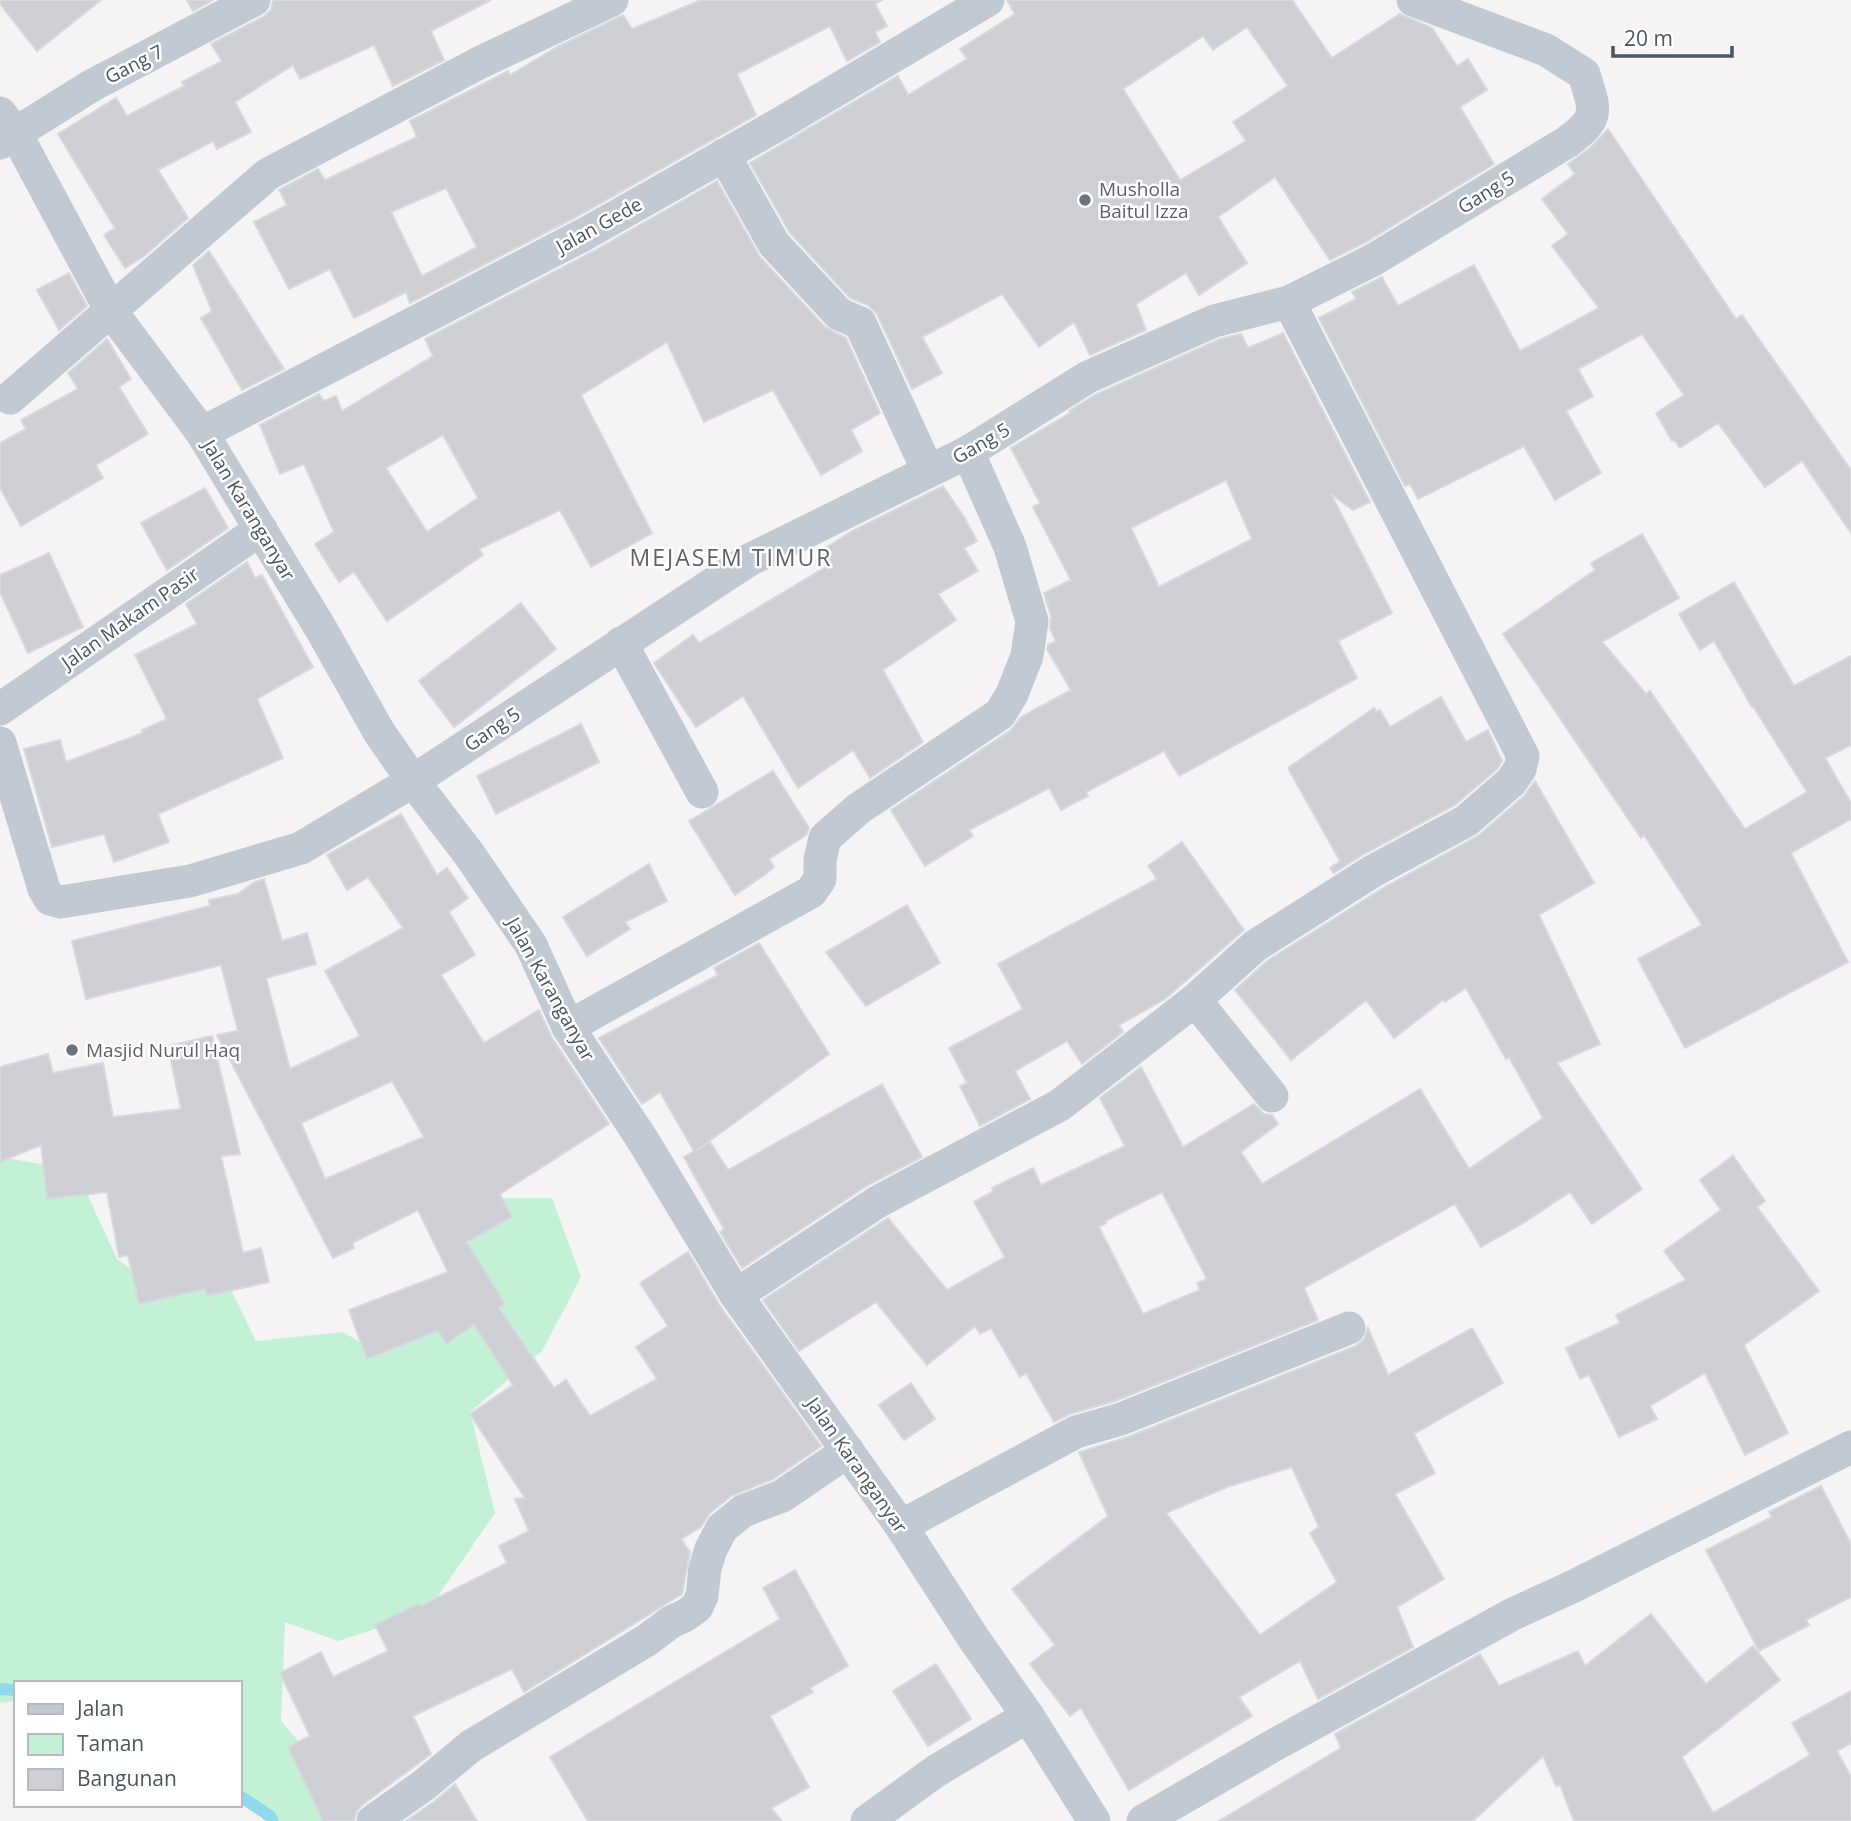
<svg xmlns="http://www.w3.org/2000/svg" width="1851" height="1821" font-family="'Open Sans',sans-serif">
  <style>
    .green { fill: #c3f1d5 }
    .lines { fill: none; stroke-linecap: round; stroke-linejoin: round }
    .stream { stroke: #90daee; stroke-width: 12 }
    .building { fill: #cdcfd5; stroke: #d7d9de; stroke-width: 2; fill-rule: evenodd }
    .street { stroke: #c1cad2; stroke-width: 33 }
    .worship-dot { fill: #6b7280; stroke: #fff; stroke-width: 2.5 }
    .labels { text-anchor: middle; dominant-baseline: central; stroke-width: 5; stroke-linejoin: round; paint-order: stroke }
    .street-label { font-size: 19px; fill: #4a5661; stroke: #fff }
    .worship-label { font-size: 19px; fill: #5b616d; stroke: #fff; text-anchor: start }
    .quarter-label { font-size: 23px; letter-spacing: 2px; fill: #5f6368; stroke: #fff }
  </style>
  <rect width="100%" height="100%" fill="#f5f3f3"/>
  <polygon class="green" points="0,1157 76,1170 117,1259 166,1294 226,1280 256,1341 343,1332 381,1355 464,1317 507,1304 464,1253 492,1198 552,1198 581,1277 542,1351 470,1412 495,1513 427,1612 338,1641 285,1622 281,1721 360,1813 347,1821 274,1821 240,1796 240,1683 16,1683 16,1701 0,1703"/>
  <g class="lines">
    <g class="stream">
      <polyline points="0,1689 16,1690"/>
      <polyline points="240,1796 270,1816 273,1821"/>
    </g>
  </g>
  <g class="building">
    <polygon points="0,0 101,0 37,51 0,4"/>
    <polygon points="187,0 213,0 193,11"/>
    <polygon points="273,0 491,0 431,31 444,60 393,86 374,45 300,79 293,65 235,102 251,132 217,149 213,141 158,170 188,218 143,257 125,268 104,235 115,228 58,134 116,98 127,116 184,86 182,82 222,61 211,44 263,17 271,10"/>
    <path d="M701,0H882L875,4L887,26L875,32L880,42L847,61L830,26L737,74L756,115L576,217L410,303L406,292L354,318L330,269L289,289L254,222L287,205L279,190L318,169L325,180L417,137L410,121L508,71L510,75L559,46L623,15L632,29ZM446,188L477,247L422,276L391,212Z"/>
    <path d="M1007,0H1292L1332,58L1400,14L1432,28L1457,66L1468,59L1487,90L1460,107L1494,164L1364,243L1330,260L1275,177L1218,217L1247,263L1199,295L1186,273L1136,304L1146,330L1090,355L1074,322L1039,347L1002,294L922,337L942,373L912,389L877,314L868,305L850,298L790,233L750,163L898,76L908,95L967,59L960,49L1015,14ZM1247,27L1288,86L1233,122L1246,141L1180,180L1123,89L1203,36L1213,50Z"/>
    <polygon points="1608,129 1736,319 1742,315 1851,470 1851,533 1802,461 1765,487 1718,423 1680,448 1674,440 1672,441 1656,413 1684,395 1642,334 1578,369 1593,396 1566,411 1601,473 1555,500 1524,446 1418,499 1410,484 1405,486 1319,318 1356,299 1352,292 1382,277 1398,306 1474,265 1520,351 1599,308 1552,246 1568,234 1542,199 1575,174 1568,164 1590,148"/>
    <path d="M717,181L760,257L825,327L846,338L880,413L851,430L862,451L821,475L773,390L704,422L667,342L581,395L652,533L591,567L560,510L479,549L483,555L387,621L354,572L339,582L315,544L334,532L304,464L280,474L260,425L319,394L324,401L336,396L342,411L433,356L425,339L594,251ZM443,435L478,498L427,532L386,468Z"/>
    <polygon points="209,251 284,369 242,390 201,318 212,311 193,265"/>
    <polygon points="69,273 87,306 59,330 37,290"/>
    <path d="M1283,333L1370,502L1353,510L1331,494L1392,613L1338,641L1357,678L1179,776L1164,751L1086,792L1088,796L1061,810L1049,788L969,830L973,836L925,866L891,810L1011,730L1021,717L1071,690L1047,649L1048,645L1056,641L1050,629L1051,616L1044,593L1071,580L1033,507L1040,503L1011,448L1070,413L1069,411L1097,394L1220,339L1241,334L1248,348ZM1226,480L1252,539L1159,587L1131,528Z"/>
    <polygon points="107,339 131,379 119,387 148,434 96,465 103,478 21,526 0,488 0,443 26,429 21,420 78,389 68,373"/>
    <polygon points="943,486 964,517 977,541 964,548 978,571 938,594 956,620 883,670 923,742 870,778 853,750 798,788 743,696 696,727 654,663 693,635 699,643 829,565 821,551 852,531"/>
    <polygon points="205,488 228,528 167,570 141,523"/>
    <polygon points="1642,534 1679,598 1602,642 1646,694 1650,691 1745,829 1807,792 1753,706 1752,707 1714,641 1700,650 1679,614 1734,582 1794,686 1851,656 1851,745 1825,758 1851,803 1851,819 1791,853 1848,962 1685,1048 1638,959 1702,925 1644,835 1641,838 1503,634 1595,570 1591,563"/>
    <polygon points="49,553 83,627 28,653 0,592 0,575"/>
    <polygon points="247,562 255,578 262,575 313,667 257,699 283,758 158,814 169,842 114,862 104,834 52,847 24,749 60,740 66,762 143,733 142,730 167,719 135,655 197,624 186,604"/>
    <polygon points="521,603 556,649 454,727 419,681"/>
    <polygon points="1441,697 1466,742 1488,730 1502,761 1497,769 1455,805 1364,854 1334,873 1330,868 1340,861 1288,768 1374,708 1376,712 1380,710 1390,727"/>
    <polygon points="581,724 599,762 496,814 477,776"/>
    <polygon points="773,771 809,828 806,835 769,859 774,867 767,873 735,895 689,821"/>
    <path d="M1535,781L1594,883L1539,915L1600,1044L1557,1063L1642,1189L1592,1224L1570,1192L1525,1222L1481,1247L1455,1204L1304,1288L1318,1320L1115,1401L1070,1414L1054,1422L1026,1373L1020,1377L991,1328L980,1334L975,1326L927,1365L876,1302L799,1351L763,1300L888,1218L947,1290L1005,1257L974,1202L994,1191L992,1188L1033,1168L1041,1185L1125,1146L1100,1098L1141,1067L1183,1147L1254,1104L1264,1114L1272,1115L1278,1124L1241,1152L1262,1184L1420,1089L1469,1169L1543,1118L1509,1057L1506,1059L1466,988L1445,1002L1443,1000L1394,1038L1366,1000L1291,1060L1235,990L1267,961L1383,888L1478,836L1524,796ZM1162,1192L1207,1279L1197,1283L1200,1290L1143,1314L1099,1227L1106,1223L1105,1221Z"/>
    <path d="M401,814L437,875L447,868L468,898L449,912L475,955L441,975L484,1043L539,1010L552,1038L609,1124L500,1194L512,1217L467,1242L505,1304L499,1308L554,1388L566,1380L590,1416L657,1379L636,1347L668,1326L640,1283L688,1252L720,1306L821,1446L773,1479L731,1496L710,1513L701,1527L681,1539L690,1552L682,1594L524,1692L512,1669L413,1716L431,1754L362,1805L356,1812L354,1821H323L288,1747L310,1736L280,1673L321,1652L333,1677L388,1651L375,1625L420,1603L421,1606L507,1563L499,1546L529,1531L515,1499L525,1498L470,1414L513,1385L474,1325L446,1344L438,1331L367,1359L349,1310L448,1272L418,1210L352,1243L354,1248L333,1258L217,1035L238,1031L221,965L86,999L72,941L210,906L209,900L238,894L255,882L264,879L282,941L307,933L316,964L266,978L290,1069L360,1036L325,971L403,928L368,877L347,890L327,855ZM392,1081L424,1137L325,1179L301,1123Z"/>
    <polygon points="1182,842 1244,930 1165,999 1119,1025 1123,1032 1082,1064 1067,1041 1015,1071 1030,1099 980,1126 960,1086 967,1083 949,1048 1023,1009 998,964 1157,879 1148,866"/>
    <polygon points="649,864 667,901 625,922 630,929 587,956 563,917"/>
    <polygon points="907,905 940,963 866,1006 826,952"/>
    <polygon points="759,943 829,1054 697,1150 710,1142 728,1170 882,1084 922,1157 868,1185 742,1268 720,1232 724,1229 684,1157 694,1151 660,1092 642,1104 599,1038 718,975 714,968"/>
    <polygon points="212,1036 240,1154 221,1156 243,1253 261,1248 269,1282 207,1296 205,1289 139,1304 128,1255 119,1257 107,1192 47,1199 41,1145 0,1162 0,1067 48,1054 53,1073 103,1063 113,1117 181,1109 168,1046"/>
    <polygon points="1733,1156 1765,1201 1757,1207 1819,1291 1744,1345 1788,1433 1745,1455 1705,1373 1650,1406 1657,1419 1619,1437 1589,1375 1580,1379 1566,1348 1620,1323 1616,1315 1686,1280 1664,1251 1721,1210 1700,1180"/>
    <path d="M1368,1328L1388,1375L1472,1328L1503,1383L1414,1434L1435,1473L1395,1494L1444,1579L1397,1607L1413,1647L1318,1699L1300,1661L1239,1697L1252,1716L1129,1790L1081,1708L1070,1716L1030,1664L1055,1645L1012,1589L1108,1516L1079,1452L1128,1437L1356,1346L1364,1339ZM1292,1467L1319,1527L1310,1533L1337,1582L1260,1635L1166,1513L1227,1487Z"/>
    <polygon points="911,1383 935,1419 904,1440 879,1405"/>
    <polygon points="1821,1486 1851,1544 1851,1597 1806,1620 1809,1625 1759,1651 1706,1550 1772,1517 1769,1512"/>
    <polygon points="795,1570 848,1666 810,1688 813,1692 770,1716 809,1787 771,1808 782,1821 588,1821 550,1757 780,1619 763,1588"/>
    <polygon points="1651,1614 1706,1684 1753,1646 1780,1680 1682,1757 1713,1813 1810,1755 1792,1723 1851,1691 1851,1743 1837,1751 1851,1777 1851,1821 1574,1821 1560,1785 1556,1786 1543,1756 1473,1821 1219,1821 1341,1748 1335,1734 1480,1654 1499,1686 1578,1651 1585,1666"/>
    <polygon points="936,1664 971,1719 928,1746 893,1691"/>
    <polygon points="455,1784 477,1821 406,1821 435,1801"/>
  </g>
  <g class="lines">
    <g class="street">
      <polyline points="0,113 16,134 111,311 202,433 321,629 379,732 413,781 469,854 531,945 568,1027 642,1139 736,1295 901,1526 974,1639 1028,1716 1094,1821"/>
      <polyline points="0,143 91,86 254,0"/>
      <polyline points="724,155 774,244 839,314 860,323 928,471"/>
      <polyline points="10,398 268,174 481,62 612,0"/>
      <polyline points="202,433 585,234 781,123 988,0"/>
      <polyline points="621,643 702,792"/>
      <polyline points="0,709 261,529"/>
      <path d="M0,743L44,889L50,899L61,902L190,881L301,848L413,781L749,560L968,452L1088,377L1214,321L1289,302L1373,260L1567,142C1601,117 1595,111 1584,74L1546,50L1413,0"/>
      <polyline points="1195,1000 1272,1096"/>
      <polyline points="568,1027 811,892 820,879 820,860 825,838 858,809 1000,714 1012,694 1027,656 1032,621 1010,547 968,452"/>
      <polyline points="736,1295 879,1201 1060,1105 1195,1000 1255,946 1373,871 1466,821 1511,782 1520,769 1523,756 1289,302"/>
      <polyline points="901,1526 1076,1432 1121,1419 1349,1328"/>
      <polyline points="373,1821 424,1785 471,1746 647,1640 671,1622 686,1615 697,1607 702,1596 705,1568 711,1549 722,1528 743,1511 782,1496 848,1451"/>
      <polyline points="867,1821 936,1771 1028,1716"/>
      <polyline points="1143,1821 1276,1744 1513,1614 1572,1587 1851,1447"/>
    </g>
  </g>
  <g class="worship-dot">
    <circle cx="1085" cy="200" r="7"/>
    <circle cx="72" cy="1050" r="7"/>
  </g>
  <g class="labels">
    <g class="street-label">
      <text transform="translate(134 64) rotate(-27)">Gang 7</text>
      <text transform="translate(1486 192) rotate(-32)">Gang 5</text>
      <text transform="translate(599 225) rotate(-29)">Jalan Gede</text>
      <text transform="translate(981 443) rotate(-30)">Gang 5</text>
      <text transform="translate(249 510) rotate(59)">Jalan Karanganyar</text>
      <text transform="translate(130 618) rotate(-35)">Jalan Makam Pasir</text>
      <text transform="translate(492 729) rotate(-34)">Gang 5</text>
      <text transform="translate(551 989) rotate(61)">Jalan Karanganyar</text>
      <text transform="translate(857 1465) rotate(55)">Jalan Karanganyar</text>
    </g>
    <g class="worship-label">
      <text x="1099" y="189">Musholla<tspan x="1099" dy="22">Baitul Izza</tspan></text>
      <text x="86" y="1050">Masjid Nurul Haq</text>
    </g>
    <g class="quarter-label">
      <text x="731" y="557">MEJASEM TIMUR</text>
    </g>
  </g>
  <rect x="14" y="1681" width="228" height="126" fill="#ffffff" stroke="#b7bbc0" stroke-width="2"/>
  <rect x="28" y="1704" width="35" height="10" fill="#c1cad2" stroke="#b7bbc0" stroke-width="2"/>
  <text x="77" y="1716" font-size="21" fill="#4a5661">Jalan</text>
  <rect x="28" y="1734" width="35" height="21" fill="#c3f1d5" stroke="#b7bbc0" stroke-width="2"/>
  <text x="77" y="1751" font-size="21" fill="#4a5661">Taman</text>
  <rect x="28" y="1769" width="35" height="21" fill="#cdcfd5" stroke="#b7bbc0" stroke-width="2"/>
  <text x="77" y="1786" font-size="21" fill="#4a5661">Bangunan</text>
  <path d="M1613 46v10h119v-10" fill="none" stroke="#4a5661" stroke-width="3.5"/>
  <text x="1624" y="46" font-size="21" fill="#4a5661" stroke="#ffffff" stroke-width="5" paint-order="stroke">20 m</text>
</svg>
